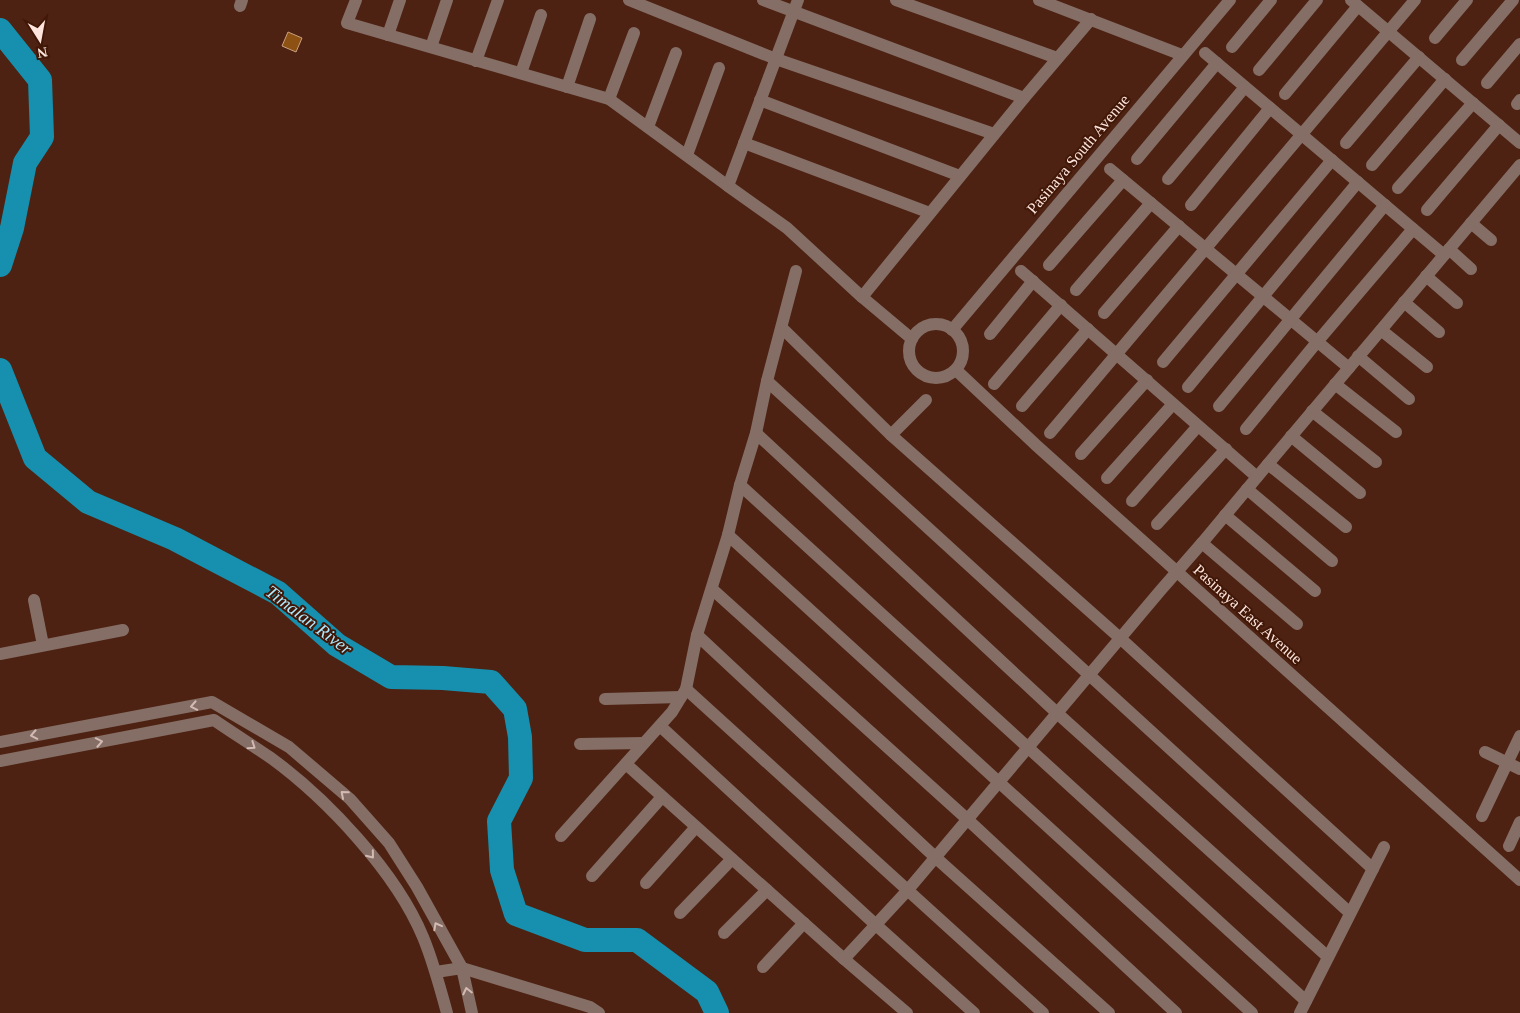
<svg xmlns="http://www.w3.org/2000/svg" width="1520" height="1013" font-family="'Times New Roman',serif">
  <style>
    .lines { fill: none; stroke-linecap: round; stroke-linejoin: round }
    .river { stroke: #1690ae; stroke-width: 24 }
    .building { fill: #8d5114; stroke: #cba07d }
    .minor { stroke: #856e66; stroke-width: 12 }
    .oneway { stroke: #d3bbb3 }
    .labels { text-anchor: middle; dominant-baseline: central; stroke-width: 4; stroke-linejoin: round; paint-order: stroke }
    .street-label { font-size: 16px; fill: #fde5dd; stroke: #411707 }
    .water-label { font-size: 18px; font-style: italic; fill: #ade8fb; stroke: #411707 }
  </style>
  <rect width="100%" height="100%" fill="#4d2212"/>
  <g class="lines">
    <g class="river">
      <polyline points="0,30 40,80 42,137 25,163 12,228 0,265"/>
      <polyline points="0,370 35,458 88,502 175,539 278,593 337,645 391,677 443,678 491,682 515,709 520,737 521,778 499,821 502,870 516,914 585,940 637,940 707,992 717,1013"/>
    </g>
  </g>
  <polygon class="building" points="288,32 302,38 296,52 282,46"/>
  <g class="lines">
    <g class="minor">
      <polyline points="356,0 347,23 609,99 728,186"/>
      <polyline points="629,0 776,59 994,134"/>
      <polyline points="763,0 1024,98"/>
      <polyline points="798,0 728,186 787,228 862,297 912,339"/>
      <polyline points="896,0 1057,58"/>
      <polyline points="1039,0 1182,55"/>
      <polyline points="1351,0 1520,143"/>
      <polyline points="240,6 242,0"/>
      <polyline points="388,35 400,0"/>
      <polyline points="1435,38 1467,0"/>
      <polyline points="431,47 447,0"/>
      <polyline points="1232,47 1271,0"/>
      <polyline points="1205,53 1444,255"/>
      <polyline points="1462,60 1513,0"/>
      <polyline points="476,61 498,0"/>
      <polyline points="1259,70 1317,0"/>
      <polyline points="521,73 541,15"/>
      <polyline points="1487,83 1520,44"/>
      <polyline points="567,87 590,19"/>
      <polyline points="1285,94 1358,6"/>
      <polyline points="609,99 634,33"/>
      <polyline points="760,100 960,176"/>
      <polyline points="1517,104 1520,100"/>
      <polyline points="648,127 676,53"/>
      <polyline points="744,143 930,213"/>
      <polyline points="1346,143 1419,57"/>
      <polyline points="687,155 719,68"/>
      <polyline points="1137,159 1217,63"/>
      <polyline points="1372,165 1445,79"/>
      <polyline points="1110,169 1349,368"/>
      <polyline points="1168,179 1245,87"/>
      <polyline points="1398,188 1473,103"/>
      <polyline points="1191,205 1270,108"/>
      <polyline points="1427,210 1499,125"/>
      <polyline points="1471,223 1491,240"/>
      <polyline points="1449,249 1471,269"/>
      <polyline points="1049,265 1123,180"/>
      <polyline points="1021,271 1257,477"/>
      <polyline points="1426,276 1457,303"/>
      <polyline points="1076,290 1151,203"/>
      <polyline points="862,297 1024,98 1091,19"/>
      <polyline points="1404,302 1439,332"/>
      <polyline points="1104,313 1179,226"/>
      <circle cx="936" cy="351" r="27"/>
      <polyline points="782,328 891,435 1120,638 1373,869"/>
      <polyline points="952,330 1230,0"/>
      <polyline points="1381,330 1427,367"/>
      <polyline points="990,334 1033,281"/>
      <polyline points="1358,356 1409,399"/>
      <polyline points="1163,362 1332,160"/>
      <polyline points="956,370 1037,446 1520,880"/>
      <polyline points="767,381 1350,913"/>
      <polyline points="994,384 1061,305"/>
      <polyline points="1335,384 1396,432"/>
      <polyline points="1188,387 1358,182"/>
      <polyline points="1022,406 1088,329"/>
      <polyline points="1219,406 1385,205"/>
      <polyline points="1312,411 1376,462"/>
      <polyline points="1246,429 1317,342 1413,229"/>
      <polyline points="756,433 1057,713 1328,957"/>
      <polyline points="1050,433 1415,0"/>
      <polyline points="891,435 926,400"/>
      <polyline points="1291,436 1360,493"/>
      <polyline points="1081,454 1147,380"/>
      <polyline points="1268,464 1346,527"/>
      <polyline points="1107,478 1173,404"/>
      <polyline points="740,485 1306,1001"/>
      <polyline points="1247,489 1332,561"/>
      <polyline points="1132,501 1198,426"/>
      <polyline points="1225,515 1315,591"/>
      <polyline points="1157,524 1226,449"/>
      <polyline points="728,535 1252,1013"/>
      <polyline points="1202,543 1297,624"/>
      <polyline points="712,589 967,819 1176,1013"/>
      <polyline points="34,600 43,645"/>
      <polyline points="697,635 935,857 1109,1013"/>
      <polyline points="0,654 123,630"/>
      <polyline points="686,689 1043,1013"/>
      <polyline points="605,699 681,697"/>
      <polyline points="660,726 876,925 974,1013"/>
      <polyline points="0,742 212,702 289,747 350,799 389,843 417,887 462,968 472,1013"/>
      <polyline points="580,744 644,743"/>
      <polyline points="1485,752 1520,769"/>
      <path d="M0,761L214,720C233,733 252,745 271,758C327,799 396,872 423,937C433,961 440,987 447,1013"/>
      <polyline points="626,764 844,959"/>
      <polyline points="1482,816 1520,736"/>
      <polyline points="561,836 672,712 686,689 697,635 728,535 740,485 756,433 767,381 796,271"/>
      <polyline points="1509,846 1520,822"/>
      <polyline points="592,876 662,797"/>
      <polyline points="646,883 696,827"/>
      <polyline points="680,913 732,859"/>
      <polyline points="724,933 767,890"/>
      <polyline points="763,967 804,923"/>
      <polyline points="436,972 462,968 590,1007 599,1013"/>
      <polyline points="907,1013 844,959 907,891 1160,591 1202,543 1268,464 1520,165"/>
      <polyline points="1300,1013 1384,847"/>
    </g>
  </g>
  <defs><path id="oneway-chevron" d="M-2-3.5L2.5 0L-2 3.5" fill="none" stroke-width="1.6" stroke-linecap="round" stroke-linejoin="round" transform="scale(1.25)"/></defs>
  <g class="oneway">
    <use href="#oneway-chevron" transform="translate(194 706) rotate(169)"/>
    <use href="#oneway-chevron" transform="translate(34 735) rotate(169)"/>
    <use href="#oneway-chevron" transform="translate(99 742) rotate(-11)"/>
    <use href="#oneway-chevron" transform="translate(252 746) rotate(34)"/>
    <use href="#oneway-chevron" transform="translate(344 794) rotate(-139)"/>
    <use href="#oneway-chevron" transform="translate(371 855) rotate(51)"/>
    <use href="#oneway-chevron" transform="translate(437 926) rotate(-118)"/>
    <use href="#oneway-chevron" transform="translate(467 991) rotate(-103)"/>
  </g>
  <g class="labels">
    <g class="street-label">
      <text transform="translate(1078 154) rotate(-50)">Pasinaya South Avenue</text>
      <text transform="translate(1248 614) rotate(42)">Pasinaya East Avenue</text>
    </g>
    <g class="water-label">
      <text transform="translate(309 620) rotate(37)">Timalan River</text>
    </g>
  </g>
  <g transform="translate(40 40) rotate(169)" stroke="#411707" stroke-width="4" paint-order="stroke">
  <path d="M0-4L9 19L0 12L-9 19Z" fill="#fde5dd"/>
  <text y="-8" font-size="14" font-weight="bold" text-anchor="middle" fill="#fde5dd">N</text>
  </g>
</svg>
